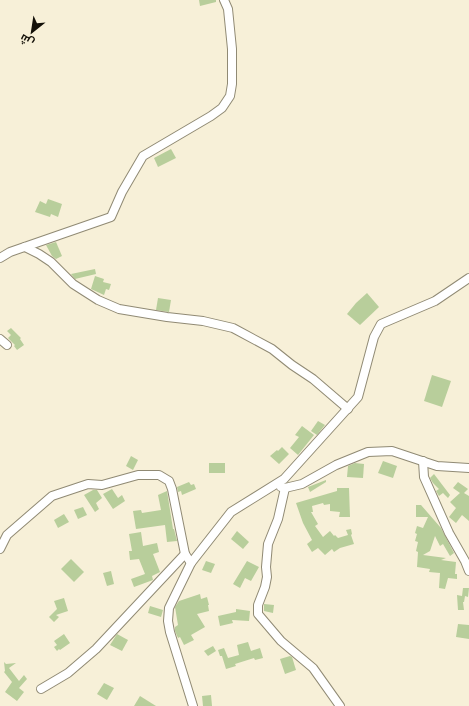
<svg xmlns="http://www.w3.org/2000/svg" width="469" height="706" font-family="Signika,Cairo,sans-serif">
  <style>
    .building { fill: #b8ce9b }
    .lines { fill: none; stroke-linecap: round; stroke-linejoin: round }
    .minor-casing { stroke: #908a74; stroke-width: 10 }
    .minor { stroke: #fff; stroke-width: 8 }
  </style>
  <rect width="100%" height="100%" fill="#f7f0d8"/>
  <g class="building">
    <polygon points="199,0 216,0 216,2 200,6"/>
    <polygon points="171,149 176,158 158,167 154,158"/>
    <polygon points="48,199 62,204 58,217 51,214 50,217 35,212 40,201 46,204"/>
    <polygon points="56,242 62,256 56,259 52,256 46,245"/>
    <polygon points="95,269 96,274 75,279 71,274"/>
    <polygon points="95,276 104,279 103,282 111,284 109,290 106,289 104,295 91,289"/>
    <polygon points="367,293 379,307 360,325 347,314 356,303"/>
    <polygon points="158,298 171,300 169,312 156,310"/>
    <polygon points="11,328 21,338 20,339 24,345 17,350 14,346 15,345 8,338 11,335 7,331"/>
    <polygon points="432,375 451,381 442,407 424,401"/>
    <polygon points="318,421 325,425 317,435 311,431"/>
    <polygon points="302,426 314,435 298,455 290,448 299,437 295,435"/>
    <polygon points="282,447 289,454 279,464 270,456 277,450 278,451"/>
    <polygon points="131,456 138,460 133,470 126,466"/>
    <polygon points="383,461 397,466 393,478 378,473"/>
    <rect x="209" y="463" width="16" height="10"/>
    <polygon points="355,463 364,464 363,478 347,477 348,466"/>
    <polygon points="434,474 450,495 448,498 443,493 439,496 436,491 439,489 433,483 430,478"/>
    <polygon points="326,480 326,482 310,492 308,487"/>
    <polygon points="189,482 191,485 194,484 196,489 182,495 181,491 178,492 177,487"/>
    <polygon points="458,482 468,489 464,493 469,496 469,521 462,515 456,523 449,517 456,508 450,502 460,493 453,488"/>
    <polygon points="337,488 349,488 350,517 339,517 340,512 330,511 330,504 324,505 323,503 312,506 313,512 311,512 318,524 315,526 323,537 330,531 334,536 335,535 338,538 348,535 346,530 351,529 352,534 351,535 354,544 340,548 334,552 332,549 325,555 318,548 312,552 307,544 312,540 303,523 296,503 337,491"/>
    <polygon points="112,489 118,498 122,495 125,501 113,509 103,494"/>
    <polygon points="93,490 97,490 102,498 96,503 99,509 95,512 84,495"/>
    <polygon points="167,491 173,529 174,529 177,541 167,542 165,525 136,529 133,511 141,510 142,513 161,510 158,495"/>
    <polygon points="416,505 421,505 441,528 454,553 450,556 443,544 440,546 435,536 430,551 423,555 446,558 441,560 456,562 455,574 457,574 457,579 448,578 445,589 439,588 440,573 429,572 430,569 417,567 418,552 416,551 418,542 415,541 417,534 415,533 417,526 423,528 428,517 416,517"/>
    <polygon points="83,507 87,515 78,519 74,510"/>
    <polygon points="64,514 69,522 58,528 54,520"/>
    <polygon points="237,531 249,542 243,549 231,539"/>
    <polygon points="141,532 143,546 157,543 159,552 153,554 160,572 152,576 153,580 134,587 131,579 145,574 139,559 130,560 129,551 132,551 129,534"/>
    <polygon points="71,559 84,572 74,582 61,569"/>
    <polygon points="206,561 215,564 211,573 202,570"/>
    <polygon points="247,561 259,567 251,581 245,578 240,588 233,584"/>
    <polygon points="111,571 114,584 107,586 103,573"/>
    <polygon points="463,588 469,588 468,597 465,596 464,602 463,602 464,610 458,610 457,595 462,596"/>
    <polygon points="200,594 201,599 207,597 209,605 208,605 209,611 197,614 205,627 191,635 194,640 184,645 180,637 178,638 175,631 175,627 178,625 175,607 179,601"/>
    <polygon points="64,598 68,611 56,615 59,617 54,622 49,617 57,609 54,601"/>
    <polygon points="264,604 274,605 273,613 264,611"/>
    <polygon points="150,606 163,610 161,617 148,613"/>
    <polygon points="236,609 250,611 249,621 232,620 233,623 220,626 218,616 236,612"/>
    <polygon points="458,624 469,625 469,639 456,637"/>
    <polygon points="64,634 70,643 60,650 59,649 57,651 54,647 57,645 54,641"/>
    <polygon points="117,634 128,640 122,651 110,645"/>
    <polygon points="248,642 251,651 260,648 263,658 255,660 254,658 235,664 236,666 226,669 222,656 220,656 218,650 224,648 228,658 239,655 237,645"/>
    <polygon points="213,646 216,651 208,656 204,651"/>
    <polygon points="290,656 292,657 296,670 285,674 280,659"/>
    <polygon points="4,662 6,664 16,663 9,668 19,681 24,675 27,679 19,688 24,692 17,701 5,692 12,682 4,672 5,671"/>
    <polygon points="104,683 114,688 107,700 97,694"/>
    <polygon points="211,695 212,706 203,706 202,696"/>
    <polygon points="140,696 156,706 134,706"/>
  </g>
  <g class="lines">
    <g class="minor-casing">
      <g id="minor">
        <polyline points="25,247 39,254 51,262 73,284 98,300 119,309 167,317 203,321 233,328 272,349 292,365 313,379 348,409"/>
        <polyline points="0,258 10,252 111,217 122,192 143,156 211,116 222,108 230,96 232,84 232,49 228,9 224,0"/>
        <polyline points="0,339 7,345"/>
        <polyline points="423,461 424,477 449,533 465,561 469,571"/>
        <polyline points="281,487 285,488 302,484 336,465 368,452 392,451 437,466 469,468"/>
        <polyline points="285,488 278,519 268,544 266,567 267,577 265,587 258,605 258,614 281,641 313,668 340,706"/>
        <polyline points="0,549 7,535 52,496 88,484 102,485 138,475 159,475 169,481 172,489 185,554 191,563"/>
        <polyline points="41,689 68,673 96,649 185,554"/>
        <polyline points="193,706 170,632 168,621 169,608 191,563 231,512 284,479 358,397 374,337 381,324 435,301 469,278"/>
      </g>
    </g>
    <use href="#minor" class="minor"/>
  </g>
  <g transform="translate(32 32) rotate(210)" stroke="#f7f0d8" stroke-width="3" paint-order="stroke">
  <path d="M0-3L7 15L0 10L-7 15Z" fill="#131008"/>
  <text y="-6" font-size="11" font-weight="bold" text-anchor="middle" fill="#131008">ش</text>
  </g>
</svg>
